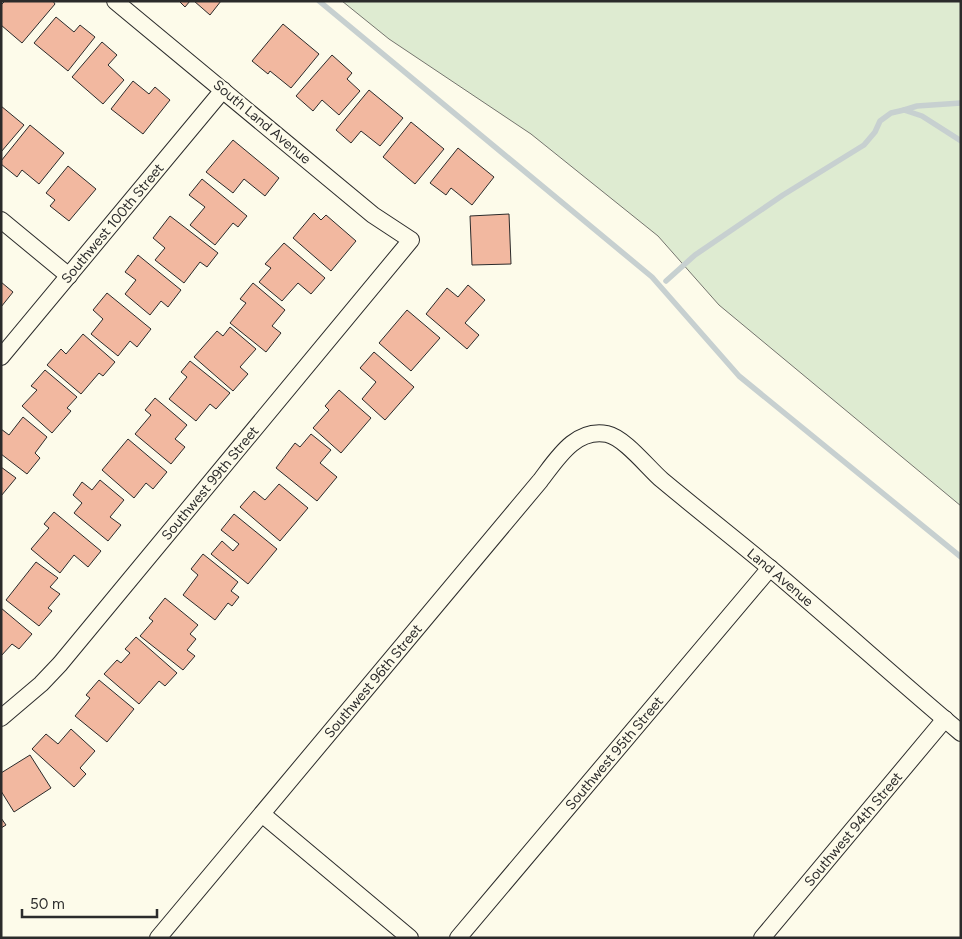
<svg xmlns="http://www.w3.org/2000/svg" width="962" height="939" font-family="Figtree,sans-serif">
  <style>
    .green { fill: #deebd1; stroke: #74746e }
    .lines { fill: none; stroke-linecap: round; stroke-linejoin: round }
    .stream { stroke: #c7d0d0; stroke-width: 5.5 }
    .building { fill: #f2b8a0; stroke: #2b2b2b }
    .street-casing { stroke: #2b2b2b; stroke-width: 18 }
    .street { stroke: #fdfbea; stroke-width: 16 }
    .labels { text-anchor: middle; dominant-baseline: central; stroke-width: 4; stroke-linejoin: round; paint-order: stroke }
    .street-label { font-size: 14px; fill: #2b2b2b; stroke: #fdfbea }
  </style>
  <rect width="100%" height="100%" fill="#fdfbea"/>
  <polygon class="green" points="342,1 961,1 961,506 719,305 658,236 531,134 389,39"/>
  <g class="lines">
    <g class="stream">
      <polyline points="319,1 652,277 739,376 961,557"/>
      <polyline points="904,110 917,106 961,103"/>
      <polyline points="666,281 695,255 783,195 864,145 875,132 880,121 891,113 904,110 922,116 961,141"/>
    </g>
  </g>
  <g class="building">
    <polygon points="5,1 53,1 55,4 22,43 1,25 1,5"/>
    <polygon points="179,1 190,1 185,7"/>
    <polygon points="194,1 221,1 210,15"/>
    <polygon points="56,17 74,32 80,25 95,37 68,71 34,43"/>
    <polygon points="283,24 319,54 291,88 270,71 268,74 252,61"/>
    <polygon points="102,42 117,55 108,65 124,80 103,104 72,77"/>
    <polygon points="332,55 352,73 347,79 360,91 339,115 322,100 313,111 296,96"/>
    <polygon points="133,81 149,94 155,87 170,100 143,134 111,109"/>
    <polygon points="369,90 403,118 380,146 361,131 351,143 336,130"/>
    <polygon points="1,106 24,125 1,152"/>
    <polygon points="411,122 444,149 415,184 383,157"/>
    <polygon points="30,125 64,153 39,184 22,170 17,177 1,164 1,161"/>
    <polygon points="233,140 279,178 265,196 244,179 233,193 206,172"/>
    <polygon points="458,148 494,177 472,205 451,188 446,195 430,183"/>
    <polygon points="68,166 96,189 69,221 50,206 55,200 46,193"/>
    <polygon points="202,179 247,216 238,227 233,223 215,245 190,225 205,207 189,195"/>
    <polygon points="314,213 321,220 326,215 356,241 331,271 293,238"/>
    <polygon points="509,214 511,264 472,265 470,216"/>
    <polygon points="170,216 218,253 207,267 200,262 184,283 155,260 165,248 153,238"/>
    <polygon points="284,243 325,278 311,294 298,283 282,301 259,282 271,268 265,264"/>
    <polygon points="138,255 181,290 168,307 161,301 150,315 125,294 136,280 125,272"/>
    <polygon points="1,282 13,292 1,307"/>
    <polygon points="253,283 285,310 272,326 281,333 266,352 230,323 246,303 240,299"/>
    <polygon points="468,285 485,300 465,323 479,335 467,349 426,314 447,288 458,297"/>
    <polygon points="107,293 151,329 137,347 130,341 118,356 91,334 103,319 93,310"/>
    <polygon points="407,310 440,338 411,371 379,343"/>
    <polygon points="230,327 256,349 240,367 248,374 233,391 194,357 217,331 223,336"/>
    <polygon points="83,334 115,362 103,376 99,373 81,394 47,365 61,349 66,354"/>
    <polygon points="374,352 414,387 385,420 362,399 376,382 360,368"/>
    <polygon points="190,361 230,393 216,409 210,404 196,421 169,399 187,377 181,372"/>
    <polygon points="45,370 77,397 67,408 71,411 52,433 22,406 37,390 31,386"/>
    <polygon points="339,390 371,418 341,453 313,428 329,410 325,406"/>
    <polygon points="155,398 187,425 175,439 185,447 171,464 135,434 151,415 145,410"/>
    <polygon points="23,417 47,437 35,453 40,458 27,474 1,454 1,429 9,435"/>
    <polygon points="311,434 331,450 320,463 337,477 317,501 276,468 295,443 300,447"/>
    <polygon points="128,439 167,472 153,489 146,483 134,498 102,470"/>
    <polygon points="1,467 16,478 1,496"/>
    <polygon points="100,480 124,500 110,517 121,525 108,541 74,513 82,503 73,495 82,482 92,490"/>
    <polygon points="279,484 308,508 280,541 240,507 254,491 265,500"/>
    <polygon points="54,512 101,551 88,567 74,555 60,573 31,549 49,528 44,524"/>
    <polygon points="234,514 277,549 248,584 211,554 222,541 233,551 239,544 221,530"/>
    <polygon points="203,554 238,582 231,591 239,597 232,606 228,603 215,620 183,595 198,575 191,569"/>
    <polygon points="36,562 58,578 50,587 60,594 48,608 52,611 39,626 6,600"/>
    <polygon points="165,598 198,625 190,634 196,639 187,650 195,656 183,670 140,636 153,621 149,618"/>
    <polygon points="1,608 32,634 19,649 12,644 1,656"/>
    <polygon points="136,637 177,673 165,686 159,681 139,704 104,674 117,660 121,663 130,653 125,649"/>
    <polygon points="99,680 134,709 107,742 75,716 90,698 86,695"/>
    <polygon points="71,729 95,751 80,768 86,774 74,787 32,749 46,734 58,744"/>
    <polygon points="30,755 51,788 14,812 1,791 1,773"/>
    <polygon points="1,818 6,825 1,828"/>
  </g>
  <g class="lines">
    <g class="street-casing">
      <g id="street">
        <polyline points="1,220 69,276"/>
        <path id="s1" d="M1,357L223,90"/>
        <path id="s2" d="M1,718L41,684L60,664L411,240L373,215L115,1"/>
        <polyline points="262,814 410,938"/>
        <path id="s3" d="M158,938L540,481C557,459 575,428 607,434C625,438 648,468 662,480C698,510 735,539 771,569C835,623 897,679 961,733"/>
        <path id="s4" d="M458,938L770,568"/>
        <path id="s5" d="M762,938L945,719"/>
      </g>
    </g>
    <use href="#street" class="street"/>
  </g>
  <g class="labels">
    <g class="street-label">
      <text transform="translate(262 122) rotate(40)">South Land Avenue</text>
      <text stroke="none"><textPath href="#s1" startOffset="174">Southwest 100th Street</textPath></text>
      <text stroke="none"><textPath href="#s2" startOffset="315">Southwest 99th Street</textPath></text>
      <text stroke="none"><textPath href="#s3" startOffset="908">Land Avenue</textPath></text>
      <text stroke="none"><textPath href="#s3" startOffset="335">Southwest 96th Street</textPath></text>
      <text stroke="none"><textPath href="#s4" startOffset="242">Southwest 95th Street</textPath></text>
      <text stroke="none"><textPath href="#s5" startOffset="142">Southwest 94th Street</textPath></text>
    </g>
  </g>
  <rect width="962" height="939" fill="none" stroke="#2b2b2b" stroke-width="5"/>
  <path d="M22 909v8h135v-8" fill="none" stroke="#2b2b2b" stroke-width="2.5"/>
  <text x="30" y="909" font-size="15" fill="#2b2b2b" stroke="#fdfbea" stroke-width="4" paint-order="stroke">50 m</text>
</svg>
